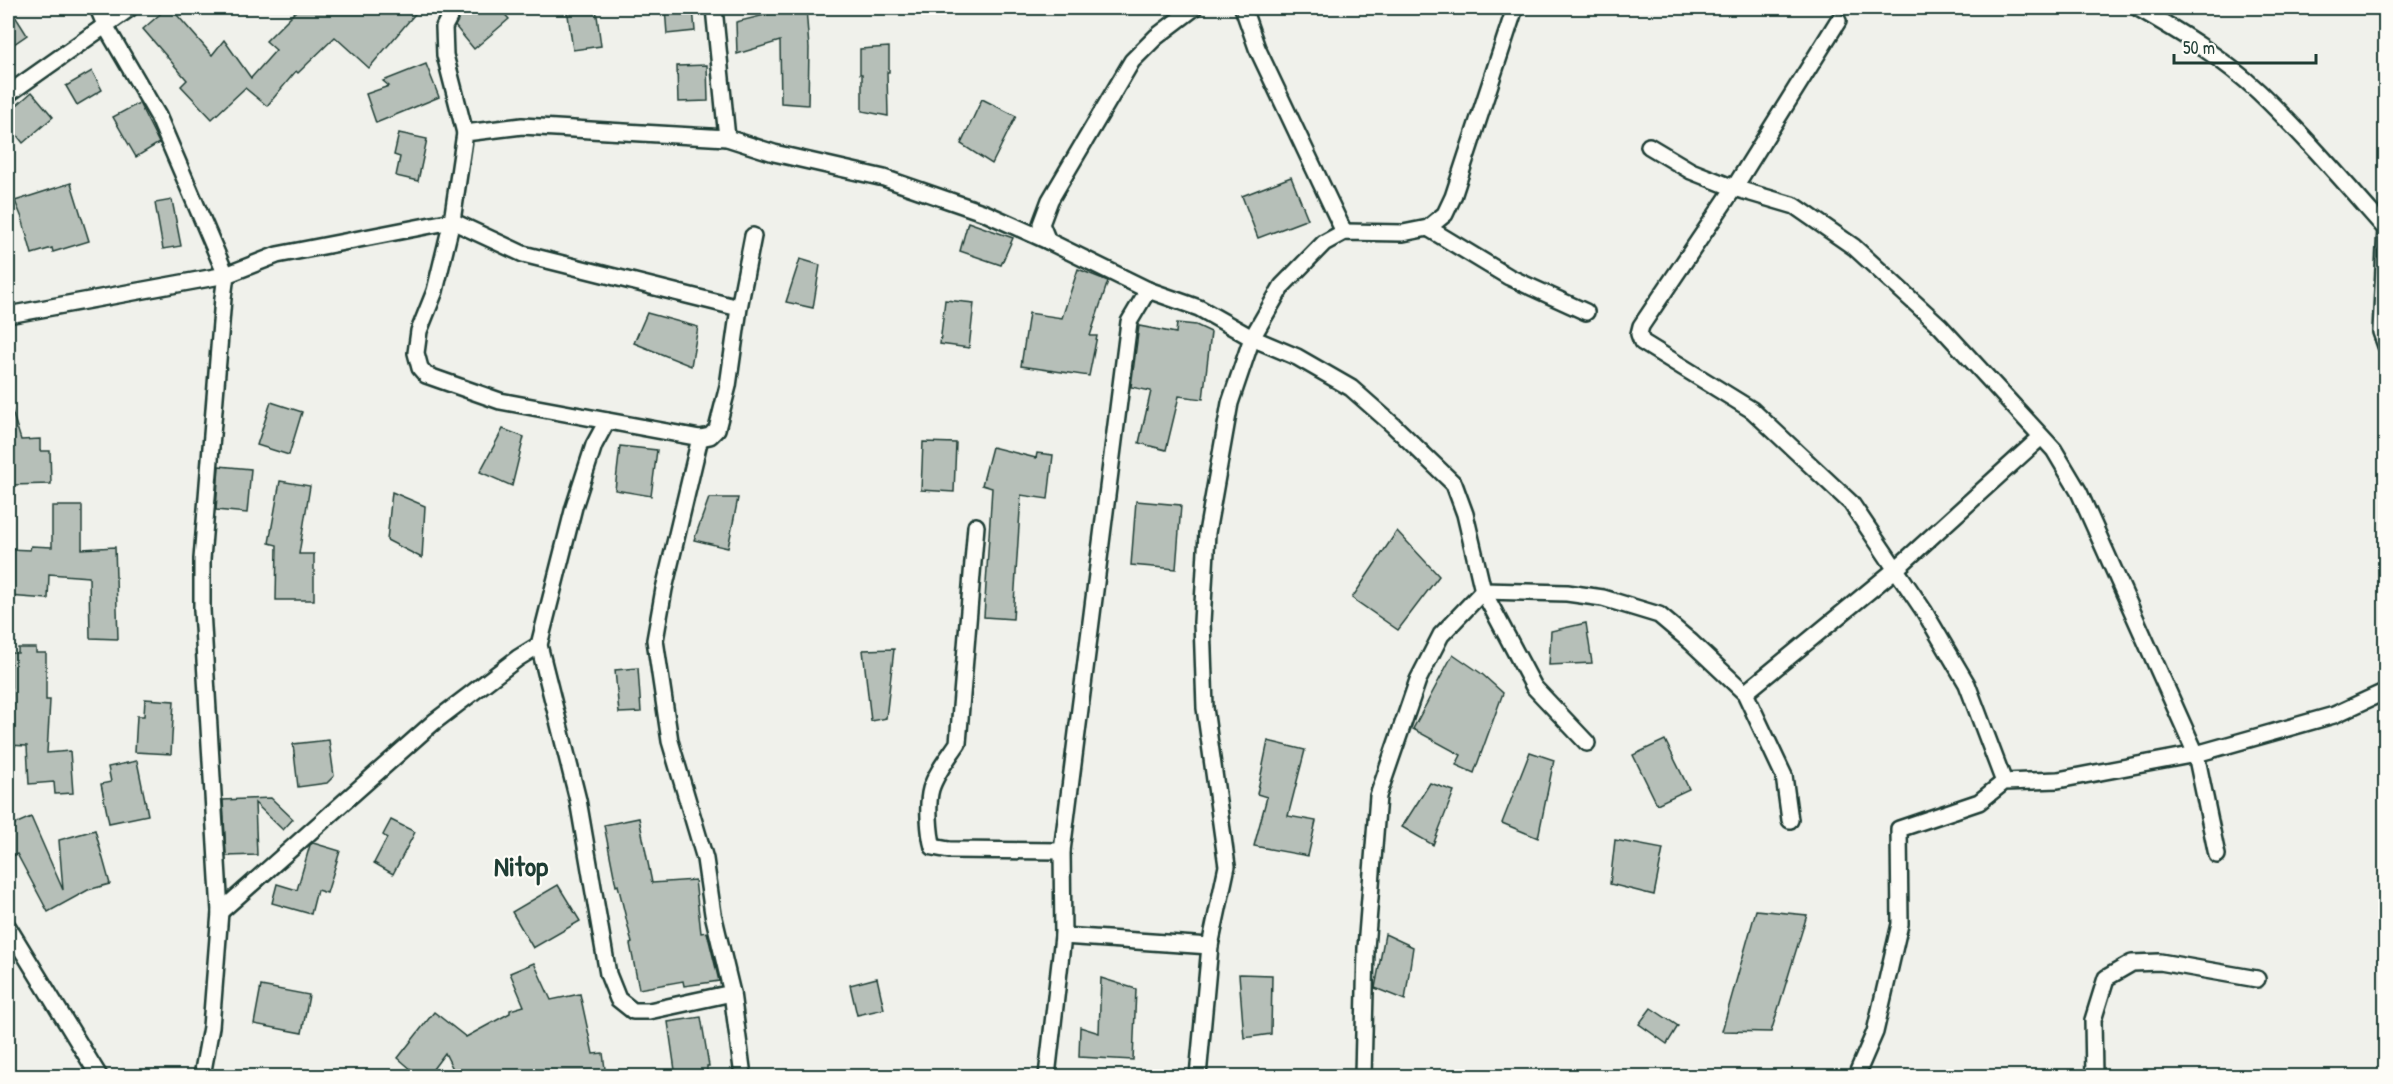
<svg xmlns="http://www.w3.org/2000/svg" width="2393" height="1084" font-family="'Patrick Hand',sans-serif">
  <style>
    .building { fill: #b6bfb8; stroke: #1f3d34; stroke-width: 1.5 }
    .lines { fill: none; stroke-linecap: round; stroke-linejoin: round }
    .street-casing { stroke: #1f3d34; stroke-width: 20 }
    .street { stroke: #fdfcf7; stroke-width: 15 }
    .labels { text-anchor: middle; dominant-baseline: central; stroke-width: 4.5; stroke-linejoin: round; paint-order: stroke }
    .district-label { font-size: 28px; font-weight: bold; fill: #1f3d34; stroke: #fdfcf7 }
  </style>
  <rect width="100%" height="100%" fill="#f0f1eb"/>
  <filter id="ink" filterUnits="userSpaceOnUse"><feTurbulence type="fractalNoise" baseFrequency=".0167" numOctaves="2"/><feDisplacementMap in="SourceGraphic" scale="12" xChannelSelector="R" yChannelSelector="G"/><feConvolveMatrix kernelMatrix="1 2 1 2 8 2 1 2 1" color-interpolation-filters="sRGB"/></filter>
  <g filter="url(#ink)">
    <g class="building">
      <polygon points="8,8 10,8 27,35 8,48"/>
      <polygon points="167,8 171,8 212,55 224,40 251,78 276,50 266,41 299,8 420,8 369,68 335,37 298,73 296,71 267,106 245,88 212,119 181,86 187,80 143,29"/>
      <polygon points="464,8 499,8 509,19 474,49 455,26"/>
      <polygon points="567,8 596,8 601,46 573,50"/>
      <polygon points="665,8 693,8 695,31 667,34"/>
      <polygon points="794,8 806,8 809,48 808,105 781,103 780,41 737,54 736,22"/>
      <polygon points="889,47 889,72 887,72 888,116 862,111 862,74 860,74 860,49"/>
      <polygon points="426,64 439,97 376,123 366,94 389,86 383,81"/>
      <polygon points="707,65 708,101 678,102 677,66"/>
      <polygon points="92,71 102,90 77,105 66,86"/>
      <polygon points="32,92 53,117 23,143 8,124 8,113"/>
      <polygon points="982,99 1016,116 992,164 961,144"/>
      <polygon points="139,103 159,143 136,157 113,117"/>
      <polygon points="399,133 427,139 418,181 396,176 400,157 394,155"/>
      <polygon points="1291,177 1308,219 1258,238 1242,196"/>
      <polygon points="71,183 89,241 53,252 52,248 32,254 22,218 15,201"/>
      <polygon points="172,200 181,246 163,249 155,203"/>
      <polygon points="968,222 1013,238 1001,265 960,251"/>
      <polygon points="800,259 820,265 813,308 786,302"/>
      <polygon points="1078,269 1108,281 1090,336 1097,336 1089,376 1021,366 1029,313 1062,318"/>
      <polygon points="945,300 974,303 969,348 940,344"/>
      <polygon points="647,313 698,327 691,366 634,343"/>
      <polygon points="1177,323 1196,325 1211,332 1203,399 1179,396 1166,450 1139,443 1151,391 1131,387 1139,326 1176,333"/>
      <polygon points="271,402 302,412 289,455 257,445"/>
      <polygon points="8,408 11,408 21,440 40,439 40,451 50,451 51,484 10,485 10,480 8,480"/>
      <polygon points="503,429 524,437 512,486 480,472"/>
      <polygon points="923,442 956,443 954,492 921,490"/>
      <polygon points="620,446 657,450 651,496 615,490"/>
      <polygon points="992,447 1036,458 1037,453 1053,455 1048,499 1021,495 1013,619 984,617 992,488 982,485"/>
      <polygon points="219,466 251,469 247,513 216,510"/>
      <polygon points="280,481 310,486 299,554 314,554 314,600 276,600 277,545 269,543"/>
      <polygon points="392,492 425,506 422,558 387,540"/>
      <polygon points="709,498 738,498 728,548 694,540"/>
      <polygon points="1136,501 1181,505 1176,569 1131,565"/>
      <polygon points="52,506 82,506 82,549 115,547 118,639 90,638 89,577 49,574 48,599 8,596 8,549 30,550 31,546 52,547"/>
      <polygon points="1397,531 1439,576 1398,630 1352,598"/>
      <polygon points="1586,623 1592,663 1549,665 1551,631"/>
      <polygon points="18,648 36,648 36,653 46,653 46,700 50,700 47,753 70,751 73,793 55,794 54,782 29,784 27,746 8,745 8,698 11,698 11,653 18,653"/>
      <polygon points="894,649 886,718 871,721 863,650"/>
      <polygon points="1453,654 1482,674 1503,693 1474,773 1456,765 1461,755 1413,729"/>
      <polygon points="638,668 641,712 619,713 615,670"/>
      <polygon points="145,699 174,701 171,754 135,752 137,716 144,716"/>
      <polygon points="329,740 334,776 327,783 298,787 293,744"/>
      <polygon points="1665,740 1689,789 1657,804 1633,755"/>
      <polygon points="1268,741 1305,750 1288,816 1316,821 1308,856 1254,846 1267,797 1257,794"/>
      <polygon points="1530,752 1554,760 1538,838 1502,823"/>
      <polygon points="137,761 148,815 109,823 101,784 111,782 108,767"/>
      <polygon points="1430,783 1454,791 1433,845 1402,827"/>
      <polygon points="271,798 293,819 283,830 255,803 257,855 226,856 223,800"/>
      <polygon points="31,817 63,890 59,840 95,830 110,884 88,890 48,912 17,854 8,858 8,827"/>
      <polygon points="639,818 652,883 695,880 701,933 707,932 719,981 684,986 683,981 639,989 630,944 632,943 618,885 616,886 604,825"/>
      <polygon points="391,820 415,832 393,874 374,863 387,838 383,835"/>
      <polygon points="1615,840 1663,849 1654,895 1610,884"/>
      <polygon points="313,843 340,851 327,893 317,890 311,914 272,903 277,884 297,890 310,845"/>
      <polygon points="558,885 580,921 533,948 512,912"/>
      <polygon points="1756,910 1807,915 1771,1032 1722,1031"/>
      <polygon points="1385,934 1413,947 1405,1000 1375,988"/>
      <polygon points="534,963 551,1000 580,994 593,1054 603,1053 606,1077 457,1077 445,1053 427,1077 420,1077 398,1058 434,1012 466,1037 510,1013 510,1010 524,1006 510,973"/>
      <polygon points="1239,974 1272,975 1271,1034 1244,1038"/>
      <polygon points="877,978 884,1009 857,1015 850,985"/>
      <polygon points="1101,978 1136,989 1133,1060 1079,1057 1080,1027 1099,1033"/>
      <polygon points="261,986 309,995 302,1033 254,1024"/>
      <polygon points="1651,1008 1678,1026 1667,1044 1639,1024"/>
      <polygon points="701,1017 709,1066 707,1066 707,1077 676,1077 668,1022"/>
    </g>
    <g class="lines">
      <g class="street-casing">
        <g id="street">
          <polyline points="454,8 444,27 445,55 465,133"/>
          <polyline points="714,8 727,138"/>
          <polyline points="1243,8 1257,48 1344,232"/>
          <path d="M2138,8C2180,32 2223,58 2259,92C2303,134 2344,182 2384,227"/>
          <polyline points="1838,21 1734,188 1641,326 1639,334 1642,342 1752,410 1851,503 1924,611 1967,684 2004,782"/>
          <polyline points="8,94 130,8"/>
          <polyline points="1649,146 1691,171 1734,188 1795,206 1854,247 1940,326 2054,450 2079,492 2196,754 2217,855"/>
          <polyline points="2386,226 2381,332 2386,346"/>
          <polyline points="1428,228 1509,277 1586,312"/>
          <polyline points="1148,290 1048,241 1041,224 1050,200 1132,61 1156,37 1194,8"/>
          <polyline points="739,308 728,386 717,429 710,436 700,438 500,401 426,375 420,368 416,353 419,331 435,291 452,221 523,254 739,308 753,236"/>
          <polyline points="8,315 226,275 158,116 106,27 98,8"/>
          <polyline points="607,421 594,445 574,507 539,645 578,800 608,974 618,999 633,1011 649,1011 732,993"/>
          <polyline points="700,438 664,589 655,640 670,741 705,859 713,914 732,993 743,1076"/>
          <path d="M976,526L958,743C948,758 936,773 931,789C927,803 929,833 933,847L949,850L1062,851"/>
          <polyline points="1745,693 1896,569 2041,437"/>
          <polyline points="220,912 434,722 518,658 539,645"/>
          <polyline points="8,927 99,1076"/>
          <polyline points="1063,936 1210,946"/>
          <polyline points="202,1076 211,1027 220,912 202,610 202,559 223,298 226,275 277,255 452,221 465,133 522,126 727,138 774,153 884,178 985,213 1048,241"/>
          <polyline points="1047,1076 1063,936 1062,851 1129,322 1148,290 1199,308 1252,338 1297,357 1351,388 1393,425 1454,484 1465,514 1483,591 1534,687 1587,743"/>
          <polyline points="1198,1076 1210,946 1227,866 1205,708 1202,622 1207,533 1230,403 1252,338 1282,286 1324,243 1344,232 1403,233 1428,228 1445,214 1453,197 1515,8"/>
          <polyline points="1363,1076 1366,948 1378,796 1418,680 1441,635 1483,591 1567,593 1603,598 1659,615 1691,642 1745,693 1784,776 1790,820"/>
          <polyline points="1856,1076 1875,1032 1900,924 1899,829 1979,802 2004,782 2058,780 2196,754 2334,715 2386,691"/>
          <polyline points="2094,1076 2093,1020 2106,978 2132,963 2160,962 2257,979"/>
        </g>
      </g>
      <use href="#street" class="street"/>
    </g>
  </g>
  <g class="labels">
    <g class="district-label">
      <text x="521" y="866">Nitop</text>
    </g>
  </g>
  <rect width="2393" height="1084" fill="none" stroke="#fdfcf7" stroke-width="30"/>
  <rect x="15" y="15" width="2363" height="1054" fill="none" stroke="#1f3d34" stroke-width="2" filter="url(#ink)"/>
  <path d="M2174 54v9h142v-9" fill="none" stroke="#1f3d34" stroke-width="3"/>
  <text x="2183" y="54" font-size="18" fill="#1f3d34" stroke="#fdfcf7" stroke-width="4.5" paint-order="stroke">50 m</text>
</svg>
